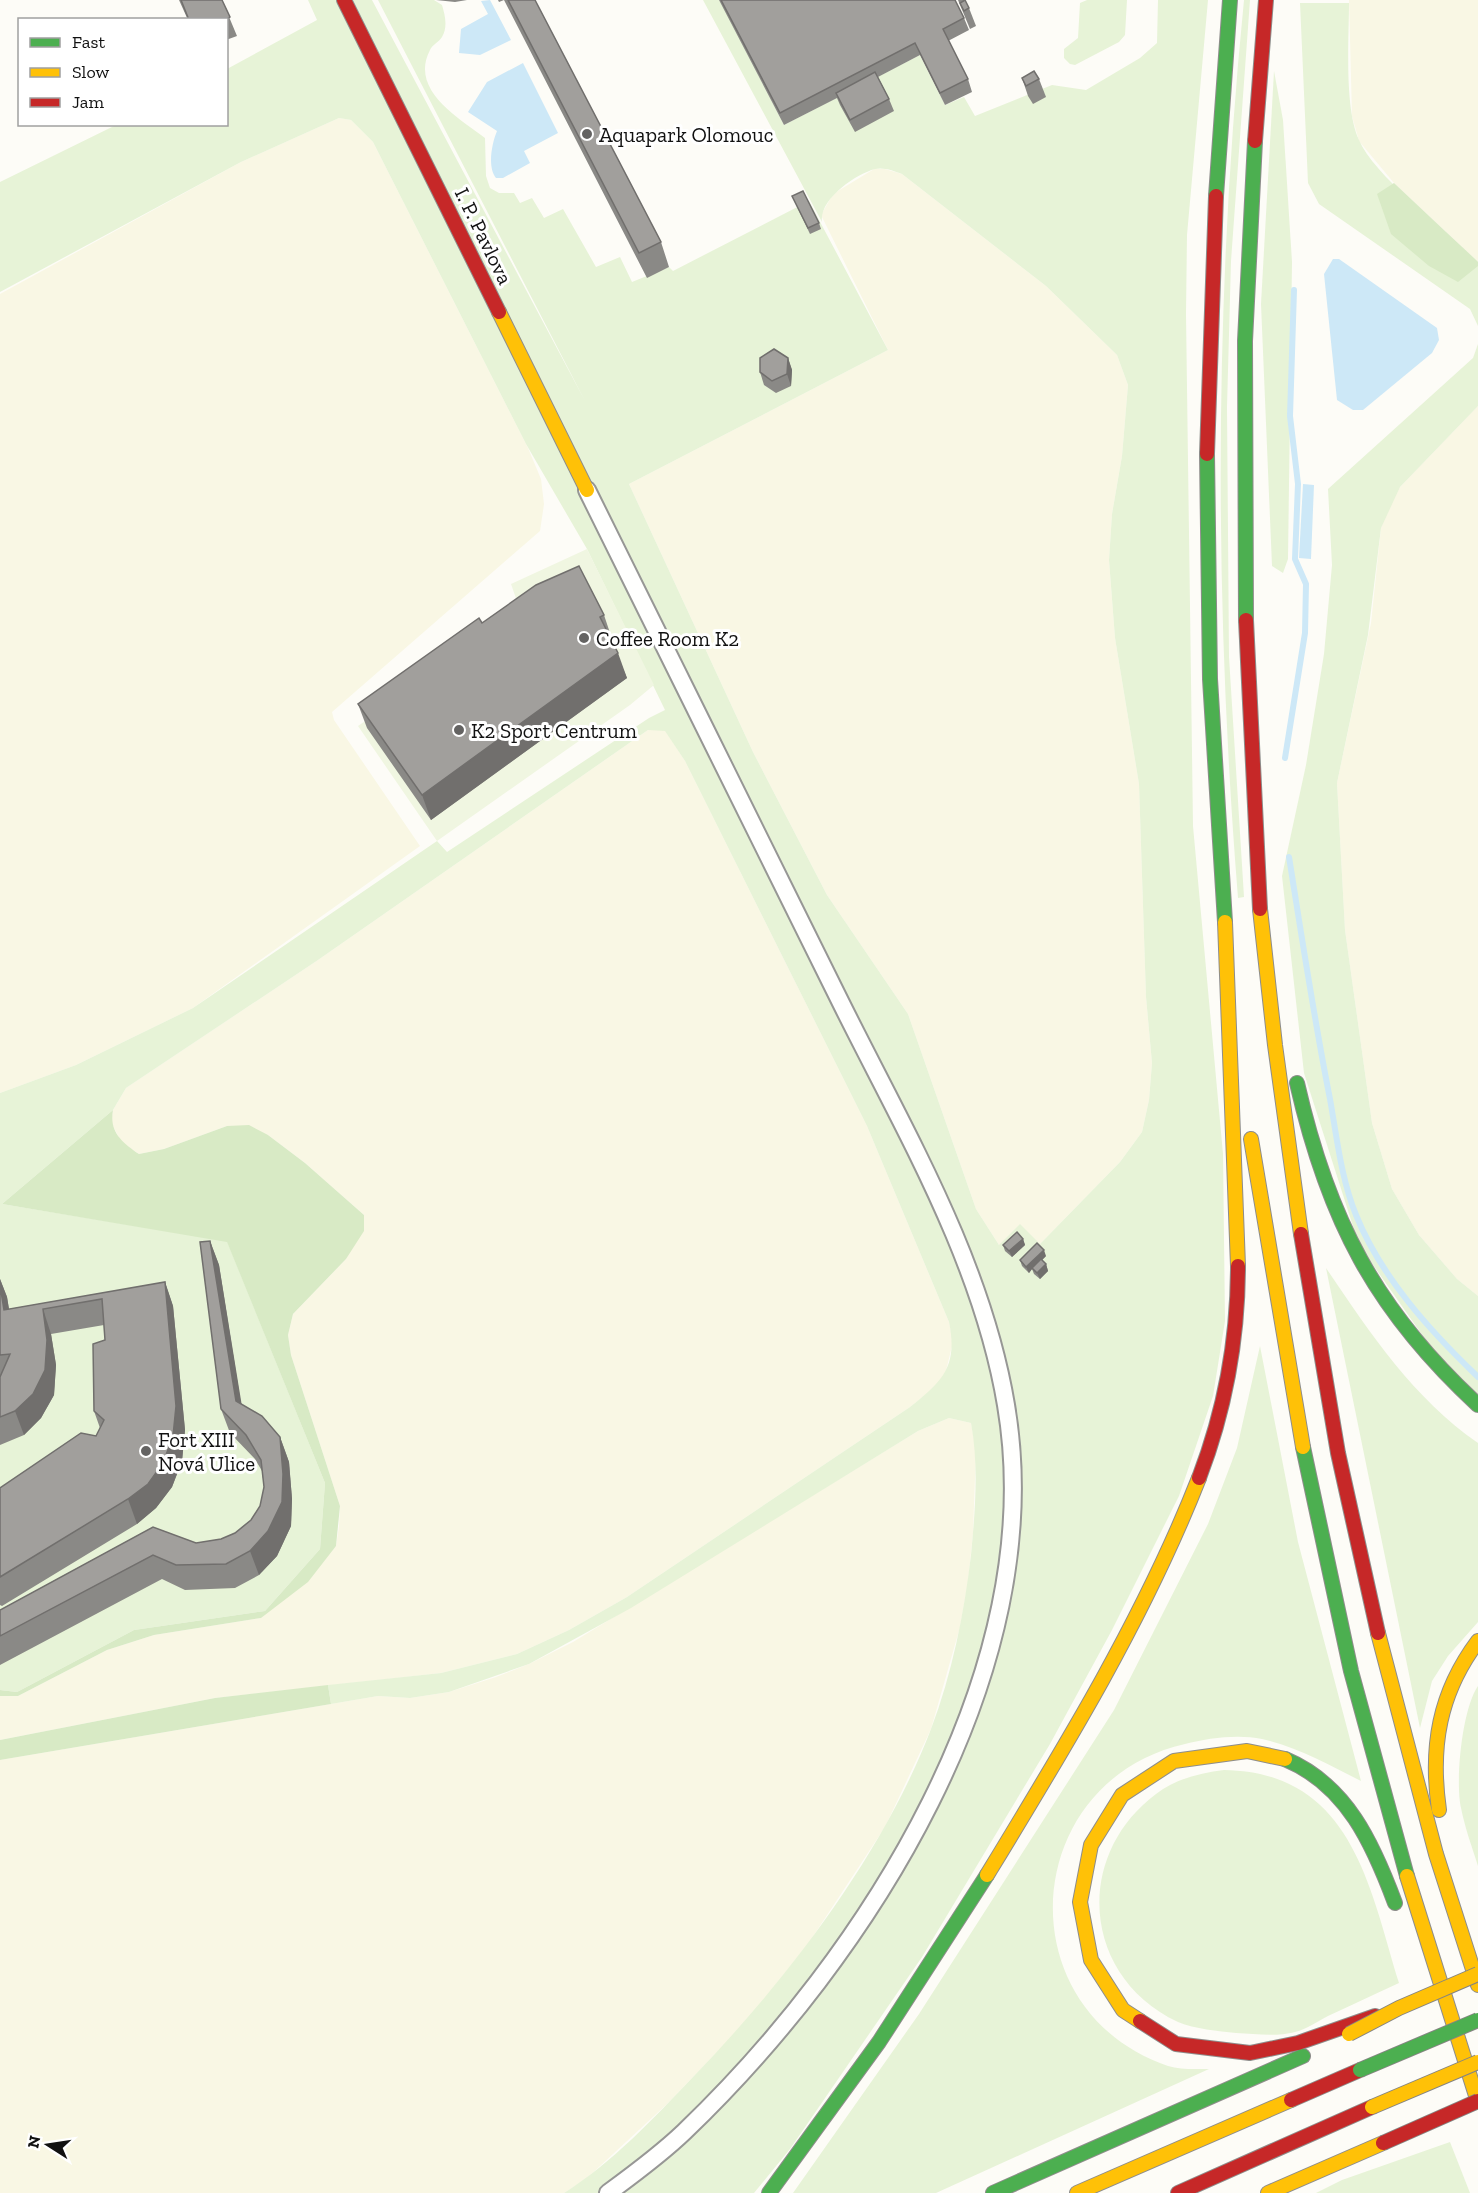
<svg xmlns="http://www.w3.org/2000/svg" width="1478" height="2193" font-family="'Zilla Slab',serif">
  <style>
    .farmland { fill: #f9f7e4 }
    .green { fill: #e7f3d7 }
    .forest { fill: #d8eac5 }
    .pitch { fill: #f0f6e1 }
    .water { fill: #cde8f7 }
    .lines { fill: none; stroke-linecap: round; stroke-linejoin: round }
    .stream { stroke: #cde8f7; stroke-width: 6 }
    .street-casing { stroke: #979795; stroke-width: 20 }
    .fast-casing { stroke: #8e8d8b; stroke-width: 16 }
    .slow-casing { stroke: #8e8d8b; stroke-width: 16 }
    .jam-casing { stroke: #8e8d8b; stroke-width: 16 }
    .street { stroke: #fffffe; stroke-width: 16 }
    .fast { stroke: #4caf50; stroke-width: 14 }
    .slow { stroke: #ffc107; stroke-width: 14 }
    .jam { stroke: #c62828; stroke-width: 14 }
    .fast-bridge-casing { stroke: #858482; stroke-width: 16; stroke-linecap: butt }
    .slow-bridge-casing { stroke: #858482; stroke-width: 16; stroke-linecap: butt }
    .jam-bridge-casing { stroke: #858482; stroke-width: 16; stroke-linecap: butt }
    .fast-bridge { stroke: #4caf50; stroke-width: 14 }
    .slow-bridge { stroke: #ffc107; stroke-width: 14 }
    .jam-bridge { stroke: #c62828; stroke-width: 14 }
    .wall { fill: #8a8986 }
    .shaded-wall { fill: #716f6d }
    .building { fill: #a19f9c; stroke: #716f6d; stroke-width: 1.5 }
    .poi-dot { fill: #646362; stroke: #fff; stroke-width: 2 }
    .labels { text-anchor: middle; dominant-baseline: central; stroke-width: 6; stroke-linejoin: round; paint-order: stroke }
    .poi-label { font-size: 21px; fill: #111; stroke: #fff; text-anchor: start }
    .street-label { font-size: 21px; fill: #111; stroke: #fff }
  </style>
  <rect width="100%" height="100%" fill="#fdfcf7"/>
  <g class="farmland">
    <polygon points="1349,0 1478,0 1478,262 1394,183 1359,141 1352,116"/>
    <polygon points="339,118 351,120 373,142 528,448 541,479 544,504 540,531 332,712 334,720 420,846 193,1008 76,1065 0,1093 0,294 241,162"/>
    <polygon points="874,169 885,169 902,174 1046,286 1117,355 1128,385 1122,456 1112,514 1109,560 1115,638 1139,784 1146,997 1152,1063 1149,1100 1142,1132 1120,1162 1040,1244 999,1245 976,1209 908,1014 827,895 753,752 629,484 888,350 821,215 833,194"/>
    <polygon points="1478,406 1478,1296 1457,1279 1419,1235 1392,1189 1372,1123 1345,930 1337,783 1371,623 1381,528 1389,506 1400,487"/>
    <polygon points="648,730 665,730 685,761 867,1126 949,1322 953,1342 945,1375 936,1387 910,1407 627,1597 569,1630 517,1654 441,1673 215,1698 0,1740 0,1696 18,1696 107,1650 154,1635 261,1618 336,1546 339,1526 340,1506 291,1355 288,1335 293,1314 346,1259 364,1215 305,1163 268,1135 227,1126 164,1149 139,1154 121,1142 111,1122 113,1110 126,1088 318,960"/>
    <polygon points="949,1418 971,1423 976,1450 973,1533 968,1582 960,1627 931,1729 885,1827 808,1944 747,2021 667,2104 586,2179 564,2193 0,2193 0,1760 378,1696 410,1698 449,1692 496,1677 529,1664 573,1642 918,1431"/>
  </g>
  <g class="green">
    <path d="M308,0H372L585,401L378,0H434L442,5C445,15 448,27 442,37C439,42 432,45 430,50C409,90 459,118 485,138L486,176L490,188L499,193H514L520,203L532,198L544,218L563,209L596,267L620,257L632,282L669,267L673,271L809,201L888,350L629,484L753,752L827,895L908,1014L976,1209L999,1245L1020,1224L1040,1244L1120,1162L1142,1132L1149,1100L1152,1063L1146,997L1139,784L1115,638L1109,560L1112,514L1122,456L1128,385L1117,355L1046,286L902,174C894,171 884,167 875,169C856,174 819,199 822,222L703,0H720L784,125L920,55L945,105L964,97L975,116L1052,85L1086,90L1140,58L1157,43L1158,0H1208L1187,235L1186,314L1193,826L1223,1154L1225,1321L1213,1396L1179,1496L1112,1630L1050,1744L922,1957L790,2149L754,2193H564C612,2163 654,2118 693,2077C786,1981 883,1855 931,1729C952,1674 964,1614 971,1555C975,1512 979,1466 971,1423L949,1418L918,1431L631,1608L529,1664L449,1692L410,1698L378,1696L331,1704L328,1685L441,1673L517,1654L569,1630L627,1597L910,1407C943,1381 958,1366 949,1322L867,1126L685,761L665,731L648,730L318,960L126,1088L113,1110L2,1204L227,1241L325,1483L320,1549L265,1611L134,1630L17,1692L0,1690V1093L76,1065L193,1008L437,841L447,852L649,718L665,710L587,549L526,444L373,142L351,120L339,118L241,162L0,292V182L116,125L226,124L227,69L317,20Z"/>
    <polygon points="1087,0 1127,0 1125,35 1119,42 1075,65 1070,64 1064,58 1064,49 1078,38 1080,3"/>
    <path d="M1244,0H1250L1231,261L1227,407L1229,657L1244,897L1238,898C1214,599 1214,299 1244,0Z"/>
    <path d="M1300,3H1349C1349,39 1344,108 1359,140C1375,177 1447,231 1478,262V326L1470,309L1319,204L1308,183Z"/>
    <polygon points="1274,71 1283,120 1292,262 1288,559 1283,573 1272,566 1261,304"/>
    <polygon points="1478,344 1478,406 1400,487 1381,528 1368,635 1337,783 1345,930 1372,1123 1392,1189 1419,1235 1457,1279 1478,1296 1478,1395 1437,1356 1359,1245 1304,1073 1282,876 1306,765 1324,654 1332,565 1328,489 1473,358"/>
    <path d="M1326,1268C1370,1333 1413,1398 1478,1443V1622L1448,1656L1432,1681L1420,1728Z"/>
    <path d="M1260,1346L1298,1542L1361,1781C1329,1765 1298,1747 1262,1739C1238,1734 1208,1738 1185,1744C1019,1782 1005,2010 1168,2066C1180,2070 1196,2069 1209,2069L936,2193H793L919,2014L1114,1710L1208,1524L1237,1448Z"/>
    <path d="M1478,1686V1866C1472,1847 1465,1828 1461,1808C1455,1781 1462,1709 1478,1686Z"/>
    <path d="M1224,1770C1351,1772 1369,1884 1399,1983C1375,1994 1352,2005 1328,2016C1318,2021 1307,2029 1295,2032C1277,2037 1255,2034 1236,2033C1218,2031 1195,2029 1178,2022C1082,1977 1073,1856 1156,1794C1175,1779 1200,1773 1224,1770Z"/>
    <polygon points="1450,2142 1470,2193 1316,2193 1342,2180"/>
  </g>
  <g class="forest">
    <polygon points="1394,183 1478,262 1478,266 1458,282 1429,266 1391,234 1377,194"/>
    <path d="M113,1110C109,1132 122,1142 139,1154L164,1149L227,1126L249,1125L268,1135L305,1163L364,1215V1231L346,1259L293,1314L288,1335L291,1355L340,1506L336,1546L308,1582L261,1618L154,1635L107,1650L18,1696H0V1690L17,1692L134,1630L265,1611L320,1549L325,1483L227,1242L2,1204Z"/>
    <polygon points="328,1685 331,1704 0,1760 0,1740 215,1698"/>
  </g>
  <polygon class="pitch" points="587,549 654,685 630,705 437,841 358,726 521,613 511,584"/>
  <g class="water">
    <polygon points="490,0 511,40 480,55 459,53 461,29 488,14 481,1"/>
    <path d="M523,63L558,133L524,151L530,163L503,178H496C487,167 492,143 497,131L468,112L487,82Z"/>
    <polygon points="1333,259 1339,259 1437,328 1439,340 1432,353 1363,410 1353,410 1337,400 1324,274"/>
    <polygon points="1303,484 1314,485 1311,559 1299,558"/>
  </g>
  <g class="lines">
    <g class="stream">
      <polyline points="1285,758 1305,633 1306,584 1295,559 1298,484 1290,416 1294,290"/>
      <path d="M1289,857C1302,938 1314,1019 1330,1099C1337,1138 1341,1178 1356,1215C1381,1277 1430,1331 1478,1377"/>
    </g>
    <g class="street-casing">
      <path id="street" d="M587,490C672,661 756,832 841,1003C905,1132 982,1261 1006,1405C1051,1670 867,1957 684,2132C661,2154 634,2174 608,2193"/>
    </g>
    <g class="fast-casing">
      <g id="fast">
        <polyline points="1216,196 1230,0"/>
        <polyline points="1207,454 1210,679 1225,922"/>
        <polyline points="1246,620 1245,341 1255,141"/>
        <path d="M1297,1083C1328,1219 1375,1310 1478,1405"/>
        <polyline points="1303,1447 1351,1671 1407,1876"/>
        <path d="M1285,1759C1347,1785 1373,1844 1395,1903"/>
        <polyline points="769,2193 879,2042 987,1875"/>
        <polyline points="993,2193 1303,2056"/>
      </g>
    </g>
    <g class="slow-casing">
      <g id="slow">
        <polyline points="499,312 587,490"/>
        <polyline points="1260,909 1275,1045 1301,1234"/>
        <polyline points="1225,922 1238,1266"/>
        <polyline points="1251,1139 1303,1447"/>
        <polyline points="1378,1633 1436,1854 1478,1985"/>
        <path d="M1439,1810C1430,1747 1439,1693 1478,1641"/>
        <path d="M987,1875C1065,1747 1144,1618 1199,1478"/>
        <polyline points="1407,1876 1478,2102"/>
        <polyline points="1140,2021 1123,2010 1091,1960 1080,1902 1091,1845 1122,1795 1174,1761 1247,1751 1285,1759"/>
        <polyline points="1077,2193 1291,2100"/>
        <polyline points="1268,2193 1383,2143"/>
      </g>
    </g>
    <g class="jam-casing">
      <g id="jam">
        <polyline points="344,0 499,312"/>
        <polyline points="1255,141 1266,0"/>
        <polyline points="1207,454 1216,196"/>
        <polyline points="1246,620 1260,909"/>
        <polyline points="1301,1234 1338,1453 1378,1633"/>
        <path d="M1199,1478C1225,1410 1238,1339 1238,1266"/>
        <polyline points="1140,2021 1176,2044 1250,2053 1298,2043 1375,2016"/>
        <polyline points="1291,2100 1360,2070"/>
        <polyline points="1178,2193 1372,2107"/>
      </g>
    </g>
    <use href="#street" class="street"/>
    <use href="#fast" class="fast"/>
    <use href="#slow" class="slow"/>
    <use href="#jam" class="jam"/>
    <g class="fast-bridge-casing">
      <polyline id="fast-bridge" points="1360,2070 1478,2020"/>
    </g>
    <g class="slow-bridge-casing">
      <g id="slow-bridge">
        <polyline points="1349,2034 1399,2008 1478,1974"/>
        <polyline points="1372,2107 1478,2062"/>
      </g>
    </g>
    <g class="jam-bridge-casing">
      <polyline id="jam-bridge" points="1383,2143 1478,2101"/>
    </g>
    <use href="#fast-bridge" class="fast-bridge"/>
    <use href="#slow-bridge" class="slow-bridge"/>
    <use href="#jam-bridge" class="jam-bridge"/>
  </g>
  <g class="wall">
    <polygon points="179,0 222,0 237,36 226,40 226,20 188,20"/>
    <polygon points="436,0 467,0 455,2"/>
    <polygon points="498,0 535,0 661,242 669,267 647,278 504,0 499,2"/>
    <polygon points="719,0 956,0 955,1 964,18 969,30 948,41 968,79 972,92 945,105 920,55 878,77 889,99 894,111 855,132 840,105 837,98 784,125"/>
    <polygon points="958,0 964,0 969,8 976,26 970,29"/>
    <polygon points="1022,78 1039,79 1046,97 1033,104 1028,96"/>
    <polygon points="792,196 819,223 821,229 810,234"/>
    <polygon points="788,358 792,370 791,386 776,393 764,385 760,372"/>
    <polygon points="604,615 612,639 611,640 627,678 431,820 367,728 358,704 482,623"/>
    <polygon points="1023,1239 1025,1245 1012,1257 1005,1251 1003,1245"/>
    <polygon points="210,1241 219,1265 241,1404 280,1437 289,1462 292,1499 291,1526 277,1556 259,1575 235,1588 185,1590 162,1579 0,1665 0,1610 153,1527 196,1543 221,1539 235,1533 251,1520 260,1506 264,1487 262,1471 255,1459 230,1433 221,1409"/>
    <polygon points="1046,1256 1042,1260 1046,1264 1048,1271 1040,1279 1034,1274 1032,1269 1029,1273 1022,1266 1020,1260"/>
    <polygon points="0,1279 7,1297 9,1309 165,1282 173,1306 185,1430 182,1461 172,1487 156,1508 137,1524 2,1606 0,1605 0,1488 96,1436 100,1428 94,1411 105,1340 104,1325 51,1334 56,1365 54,1395 41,1418 24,1435 0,1445"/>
  </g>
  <g class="shaded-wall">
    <polygon points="788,358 792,370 791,386 787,374"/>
    <polygon points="618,653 627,678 431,820 422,795"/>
    <polygon points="1023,1239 1025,1245 1012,1257 1009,1251"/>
    <polygon points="210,1241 219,1265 245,1425 236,1401"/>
    <polygon points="1044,1250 1046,1256 1033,1269 1032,1268 1032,1269 1029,1273 1026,1267"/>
    <polygon points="1046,1264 1048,1271 1040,1279 1037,1273"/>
    <polygon points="0,1279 7,1297 13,1334 4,1310 0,1285"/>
    <polygon points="165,1282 173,1306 185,1430 182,1461 172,1487 156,1508 137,1524 128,1499"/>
    <polygon points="43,1309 51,1334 56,1365 54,1395 41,1418 24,1435 15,1411"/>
    <polygon points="280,1437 289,1462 292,1499 291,1526 277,1556 259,1575 250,1551"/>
  </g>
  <g class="building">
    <polygon points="181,0 222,0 230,17 225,20 189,20"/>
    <polygon points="508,0 535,0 661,242 639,253"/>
    <polygon points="721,0 955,0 964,18 943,29 968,79 940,93 915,43 780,113"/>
    <polygon points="965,0 969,8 964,11 960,3"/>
    <polygon points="1034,71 1039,79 1026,86 1022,78"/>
    <polygon points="875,72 889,99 850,120 836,93"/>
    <polygon points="803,191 819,223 808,228 792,196"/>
    <polygon points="774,349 788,358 787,374 772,381 760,372 760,358"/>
    <polygon points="579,566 604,615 600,617 618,653 422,795 358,704 479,618 482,623 536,585"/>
    <polygon points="1017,1232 1023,1239 1009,1251 1003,1245"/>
    <polygon points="210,1241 236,1401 262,1416 280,1437 283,1474 282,1502 268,1531 250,1551 226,1564 176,1565 153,1555 0,1636 0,1610 153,1527 196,1543 221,1539 235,1533 251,1520 260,1506 264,1487 261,1460 246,1435 221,1409 200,1242"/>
    <polygon points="1037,1243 1044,1250 1026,1267 1020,1260"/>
    <polygon points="1041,1259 1046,1264 1037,1273 1032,1268"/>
    <polygon points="165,1282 176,1406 173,1436 163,1463 148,1484 128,1499 0,1577 0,1488 81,1433 96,1436 104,1420 94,1411 93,1344 105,1340 102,1299 43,1309 47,1340 45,1370 33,1394 15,1411 0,1417 0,1377 10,1354 0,1355 0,1285 4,1310"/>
  </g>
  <g class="poi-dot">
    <circle cx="587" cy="134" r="6"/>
    <circle cx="584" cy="638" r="6"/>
    <circle cx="459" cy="730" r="6"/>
    <circle cx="146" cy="1451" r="6"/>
  </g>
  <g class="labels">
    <g class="poi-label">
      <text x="599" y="134">Aquapark Olomouc</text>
      <text x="596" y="638">Coffee Room K2</text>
      <text x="471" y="730">K2 Sport Centrum</text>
      <text x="158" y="1439">Fort XIII<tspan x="158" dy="24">Nová Ulice</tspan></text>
    </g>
    <g class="street-label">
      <text transform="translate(484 236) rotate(64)">I. P. Pavlova</text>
    </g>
  </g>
  <rect x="18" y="18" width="210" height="108" fill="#ffffff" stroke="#a0a0a0" stroke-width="1.5"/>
  <rect x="30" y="38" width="30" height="9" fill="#4caf50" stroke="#a0a0a0" stroke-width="1.5"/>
  <text x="72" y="48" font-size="18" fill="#111111">Fast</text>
  <rect x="30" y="68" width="30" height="9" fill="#ffc107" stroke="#a0a0a0" stroke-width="1.5"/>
  <text x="72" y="78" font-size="18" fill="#111111">Slow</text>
  <rect x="30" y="98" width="30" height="9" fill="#c62828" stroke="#a0a0a0" stroke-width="1.5"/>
  <text x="72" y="108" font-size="18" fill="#111111">Jam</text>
  <g transform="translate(48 2145) rotate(282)" stroke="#ffffff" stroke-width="4.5" paint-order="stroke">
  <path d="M0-4.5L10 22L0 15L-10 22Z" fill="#111111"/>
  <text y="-9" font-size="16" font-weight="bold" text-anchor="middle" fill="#111111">N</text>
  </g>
</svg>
